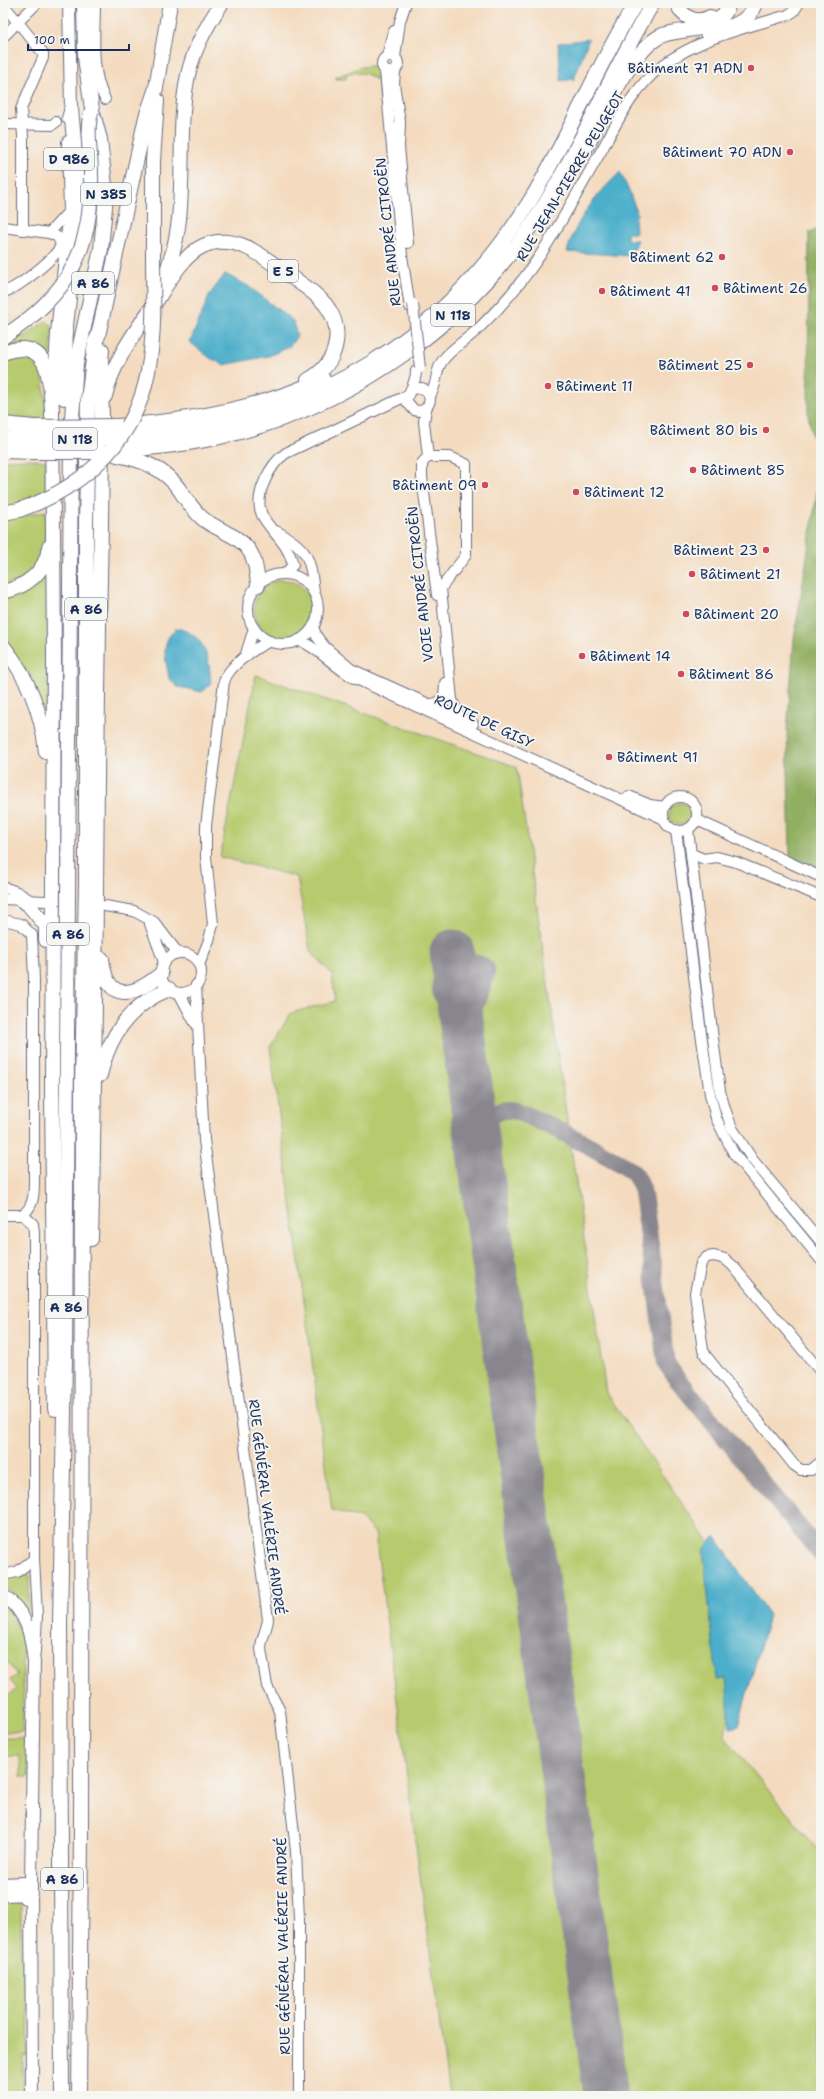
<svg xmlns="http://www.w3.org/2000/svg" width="824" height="2099" font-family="'Shantell Sans',sans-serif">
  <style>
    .green { fill: #b7cb6e; stroke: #697d66 }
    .forest { fill: #91af61; stroke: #566f60 }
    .water { fill: #4baeca; stroke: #336e94 }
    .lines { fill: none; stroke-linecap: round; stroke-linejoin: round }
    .taxiway { stroke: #88858e; stroke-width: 18 }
    .runway { stroke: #88858e; stroke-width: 45 }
    .minor-casing { stroke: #676b80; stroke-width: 12 }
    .major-casing { stroke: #676b80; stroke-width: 14 }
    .highway-casing { stroke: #676b80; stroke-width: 16 }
    .minor { stroke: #fff; stroke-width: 10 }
    .major { stroke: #fff; stroke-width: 12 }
    .highway { stroke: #fff; stroke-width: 14 }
    .minor-bridge-casing { stroke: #676b80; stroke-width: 12; stroke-linecap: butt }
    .highway-bridge-casing { stroke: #676b80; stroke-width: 16; stroke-linecap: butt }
    .minor-bridge { stroke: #fff; stroke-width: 10 }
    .highway-bridge { stroke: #fff; stroke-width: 14 }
    .poi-dot { fill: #d1495b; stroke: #f6f6f2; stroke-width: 1.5 }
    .labels { text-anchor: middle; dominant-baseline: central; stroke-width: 4; stroke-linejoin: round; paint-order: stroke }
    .shield { fill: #f6f6f2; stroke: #5d6b8a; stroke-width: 1 }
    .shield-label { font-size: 13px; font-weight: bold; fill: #1b2f5e }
    .poi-label { font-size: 14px; fill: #1b2f5e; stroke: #f6f6f2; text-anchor: start }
    .street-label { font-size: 14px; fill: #1b2f5e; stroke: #f6f6f2 }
  </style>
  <rect width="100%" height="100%" fill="#f6f6f2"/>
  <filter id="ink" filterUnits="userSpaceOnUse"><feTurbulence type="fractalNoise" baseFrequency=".025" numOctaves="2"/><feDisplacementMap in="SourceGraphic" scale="8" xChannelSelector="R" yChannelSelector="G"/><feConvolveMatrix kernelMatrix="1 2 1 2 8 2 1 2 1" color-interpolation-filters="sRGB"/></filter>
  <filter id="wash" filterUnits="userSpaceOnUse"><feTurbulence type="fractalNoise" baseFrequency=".012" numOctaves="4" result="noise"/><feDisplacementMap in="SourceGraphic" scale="16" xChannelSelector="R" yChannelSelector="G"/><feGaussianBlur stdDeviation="0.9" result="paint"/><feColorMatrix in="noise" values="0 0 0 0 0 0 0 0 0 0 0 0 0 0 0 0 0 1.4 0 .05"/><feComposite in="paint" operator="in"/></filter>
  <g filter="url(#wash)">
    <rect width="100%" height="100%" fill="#f4dbbf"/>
    <g class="green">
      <path d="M371,66C385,72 383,89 385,102H381L378,81L365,73L346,74V79H336V77L362,67Z"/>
      <polygon points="46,321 52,326 51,361 7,347 6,343 18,335 25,336"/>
      <polygon points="12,356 29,357 42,366 47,420 3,421 3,359"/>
      <polygon points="30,459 46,461 46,496 3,509 3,460"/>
      <path d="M46,511C47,535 46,563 23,578C18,582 9,583 3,586V520Z"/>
      <polygon points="48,571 49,732 15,654 3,639 3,596"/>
      <circle cx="283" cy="609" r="29"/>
      <polygon points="256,675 517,767 606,1393 759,1615 724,1736 821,1854 821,2096 449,2096 375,1533 361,1518 332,1510 270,1047 291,1013 335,1001 332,974 310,951 297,877 220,857"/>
      <circle cx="680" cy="814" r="11"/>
      <path d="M29,1568V1613C22,1610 14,1593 3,1586V1578Z"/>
      <polygon points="3,1605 13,1616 23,1638 23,1732 3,1732 3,1700 17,1689 10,1680 17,1675 3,1656"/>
      <polygon points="3,1738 23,1738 27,1740 29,1777 21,1777 20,1756 3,1756"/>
      <polygon points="3,1900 18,1900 21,1903 21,1953 29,1973 28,2055 23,2056 23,2096 3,2096"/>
    </g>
    <polygon class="forest" points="821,228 821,869 790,857 787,731 794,639 820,473 808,415 809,233"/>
    <g class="water">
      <polygon points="589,39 574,79 561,81 558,43"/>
      <path d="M620,172L629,191L638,215L635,216L636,233H627V240H638L631,256L567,252C577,217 595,197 620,172Z"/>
      <polygon points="225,274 248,286 293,321 297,336 290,346 269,356 224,365 210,358 190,342 210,294"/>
      <path d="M176,628C206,634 209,658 211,684L202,692L178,687L169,679C166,657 159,645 176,628Z"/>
      <polygon points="715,1536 769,1615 738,1726 730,1728 726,1679 717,1680 703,1550"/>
    </g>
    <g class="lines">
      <g class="taxiway">
        <path d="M461,1015C417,991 454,944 486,969V975L464,1035"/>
        <path d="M478,1150C480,1134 483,1116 501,1111C506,1109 511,1110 516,1111C535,1118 624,1161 635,1175C640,1182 643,1192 644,1200L666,1363L677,1379L821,1554"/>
      </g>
      <polyline class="runway" points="452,952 606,2096"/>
    </g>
  </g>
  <g filter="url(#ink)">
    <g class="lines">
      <g class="minor-casing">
        <g id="minor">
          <path d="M95,3C95,34 90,71 105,99"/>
          <polyline points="3,4 43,53 43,58 21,109 23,136 23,230"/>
          <polyline points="3,37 37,3"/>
          <circle cx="390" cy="64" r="8"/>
          <polyline points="387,56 394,31"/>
          <polyline points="395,57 400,21 406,3"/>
          <polyline points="385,71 402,256 410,307"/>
          <polyline points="395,71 394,84 400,122 399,147 408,243"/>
          <polyline points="3,124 52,125 56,122"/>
          <path d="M3,227L49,233L58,237L61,245C56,258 17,289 3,292"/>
          <polyline points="49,233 70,210"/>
          <path d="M413,389L422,388L428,392L430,400C428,408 423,413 414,410L407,402C406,393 416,386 416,371"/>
          <path d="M430,396C438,385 434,371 443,360C451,349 468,339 479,328C502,306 523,281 541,254C562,221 581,187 600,153C618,121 633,88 663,65C699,38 745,28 788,15L794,11L799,3"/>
          <polyline points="426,409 424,422 428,457 450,457 466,464 466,555 441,588 452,700 459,717"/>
          <polyline points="428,457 422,463 422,477 437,595"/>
          <path d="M276,531C308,548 310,557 314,592"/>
          <path d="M285,574L293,565C288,542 272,534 262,515C253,496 270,464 286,453L408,395"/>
          <circle cx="283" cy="609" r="35"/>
          <polyline points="313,627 317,637 325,647 351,669 473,724"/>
          <path d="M299,640C320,649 334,667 354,678L664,819"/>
          <polyline points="245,657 254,628"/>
          <polyline points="432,704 437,703 444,697 445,683"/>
          <polyline points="629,796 650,805 665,807"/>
          <circle cx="680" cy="814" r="17"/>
          <polyline points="697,820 821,877"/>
          <polyline points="688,829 712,1031 720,1091 725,1109 732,1128 752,1159 821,1242"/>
          <polyline points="676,830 701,1033 710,1094 716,1118 734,1154 821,1260"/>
          <polyline points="692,854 704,859 717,857 736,862 821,897"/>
          <polyline points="3,887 17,892 30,900"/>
          <polyline points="3,899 46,901"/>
          <polyline points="105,906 134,911 154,922 178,953"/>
          <path d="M3,920L21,924L32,935L34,979V1180C34,1195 34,1205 23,1215H3"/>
          <polyline points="150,924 164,962"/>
          <circle cx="181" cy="973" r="20"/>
          <path d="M199,965L209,940L213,924L206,857V826L224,682C228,666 255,648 270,641"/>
          <path d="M196,985L204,1140L268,1619C267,1630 261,1638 261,1649L267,1686L280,1711L296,1851L299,1919V2096"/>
          <polyline points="179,993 195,1023"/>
          <polyline points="23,1215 33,1224 34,1233 34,1559 37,1616 35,1652"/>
          <polyline points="821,1372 733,1266 725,1259 714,1256 707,1257 701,1263 695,1293 703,1350 706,1356 794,1465 801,1470 811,1470 821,1462"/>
          <polyline points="3,1575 17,1572 34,1559"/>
        </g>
      </g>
      <g class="major-casing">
        <g id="major">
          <polyline points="68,118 71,109 69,3"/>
          <polyline points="54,387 57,333 70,210 68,142"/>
          <path d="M3,1595C27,1612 31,1634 34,1662L31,1883L32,2096"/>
          <polyline points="3,1884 24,1883 25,1898"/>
          <polyline points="3,1895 32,1894"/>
        </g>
      </g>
      <g class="highway-casing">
        <g id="highway">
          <path d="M677,3C682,17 696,25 710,17"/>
          <path d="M707,33C726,29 749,24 756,3"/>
          <path d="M584,151C601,120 631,48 663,35C687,27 721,34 729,3"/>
          <polyline points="153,252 153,161 157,100"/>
          <path d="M162,282C193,216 174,149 187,80C192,52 206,26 222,3"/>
          <path d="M3,353C49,336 50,378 52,410L54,654L52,1091L55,1409"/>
          <path d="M105,396C112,364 134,333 153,306C166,287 181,256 203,246C235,232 263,256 287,274C300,283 314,291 325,304C346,330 337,365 308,380"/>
          <polyline points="64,398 66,326 77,227 77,170 71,109"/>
          <polyline points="3,424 34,427"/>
          <path d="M118,426C188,421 259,409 323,379"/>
          <polyline points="3,438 34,439"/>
          <path d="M115,438C291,429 436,353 530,201C569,137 596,67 636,3"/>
          <polyline points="3,451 33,452"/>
          <path d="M103,452C141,449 179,446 216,438C352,408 472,322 545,204C585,139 613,68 653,3"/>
          <path d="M117,455C142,460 164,468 179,489C186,499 193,510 202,518C209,524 217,527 225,532C251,544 256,557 258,585"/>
          <polyline points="3,513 19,510"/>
          <path d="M3,592C26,587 46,572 49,547"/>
          <path d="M3,646C28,677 42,712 46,752"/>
          <polyline points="21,900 28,904 46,926 46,940"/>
          <path d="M102,959C107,1005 134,996 161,974"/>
          <path d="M100,1075C109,1036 131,1004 169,989"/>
          <path d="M91,1239C97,1019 95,798 100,578C101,526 102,474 102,421C102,398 99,374 102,350"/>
          <polyline points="62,2096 60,1623 65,1361 71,431 76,364 101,249 106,196 100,139 92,110 85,57 84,3"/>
          <polyline points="79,2096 81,1828 82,1085 86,882 86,526 88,400 95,342 98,336 146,117 156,88 170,3"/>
        </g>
      </g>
      <use href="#minor" class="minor"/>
      <use href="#major" class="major"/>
      <use href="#highway" class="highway"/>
      <g class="minor-bridge-casing">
        <polyline id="minor-bridge" points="413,304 420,368"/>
      </g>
      <g class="highway-bridge-casing">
        <g id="highway-bridge">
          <path d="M3,337C68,296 93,250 91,173C91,152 85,129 92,110"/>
          <polyline points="34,427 116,426"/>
          <polyline points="34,439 115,438"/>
          <polyline points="33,452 103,452"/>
          <path d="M19,510C78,490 129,447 145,385C156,342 153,296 153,252"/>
        </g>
      </g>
      <use href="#minor-bridge" class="minor-bridge"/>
      <use href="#highway-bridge" class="highway-bridge"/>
    </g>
  </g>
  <g class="poi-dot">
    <circle cx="751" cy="68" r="4"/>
    <circle cx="790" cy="152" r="4"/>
    <circle cx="722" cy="257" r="4"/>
    <circle cx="715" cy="288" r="4"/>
    <circle cx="602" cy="291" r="4"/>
    <circle cx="750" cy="365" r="4"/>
    <circle cx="548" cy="386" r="4"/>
    <circle cx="766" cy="430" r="4"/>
    <circle cx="693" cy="470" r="4"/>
    <circle cx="485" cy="485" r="4"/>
    <circle cx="576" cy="492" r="4"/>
    <circle cx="766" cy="550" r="4"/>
    <circle cx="692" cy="574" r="4"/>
    <circle cx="686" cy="614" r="4"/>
    <circle cx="582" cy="656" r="4"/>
    <circle cx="681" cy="674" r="4"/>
    <circle cx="609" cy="757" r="4"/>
  </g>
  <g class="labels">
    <g class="shield">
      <rect x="44" y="148" width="50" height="22" rx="3"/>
      <rect x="81" y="183" width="50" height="22" rx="3"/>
      <rect x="268" y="260" width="30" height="22" rx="3"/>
      <rect x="72" y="272" width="42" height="22" rx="3"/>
      <rect x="431" y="304" width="44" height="22" rx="3"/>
      <rect x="53" y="428" width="44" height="22" rx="3"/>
      <rect x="65" y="598" width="42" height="22" rx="3"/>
      <rect x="47" y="923" width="42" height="22" rx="3"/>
      <rect x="45" y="1296" width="42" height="22" rx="3"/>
      <rect x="41" y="1868" width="42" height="22" rx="3"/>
    </g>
    <g class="shield-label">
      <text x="69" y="159">D 986</text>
      <text x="106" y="194">N 385</text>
      <text x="283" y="271">E 5</text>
      <text x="93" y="283">A 86</text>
      <text x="453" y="315">N 118</text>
      <text x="75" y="439">N 118</text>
      <text x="86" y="609">A 86</text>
      <text x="68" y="934">A 86</text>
      <text x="66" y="1307">A 86</text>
      <text x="62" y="1879">A 86</text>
    </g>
    <g class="poi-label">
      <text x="743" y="68" text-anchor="end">Bâtiment 71 ADN</text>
      <text x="782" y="152" text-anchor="end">Bâtiment 70 ADN</text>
      <text x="714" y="257" text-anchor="end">Bâtiment 62</text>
      <text x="723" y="288">Bâtiment 26</text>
      <text x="610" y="291">Bâtiment 41</text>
      <text x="742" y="365" text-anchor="end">Bâtiment 25</text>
      <text x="556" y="386">Bâtiment 11</text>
      <text x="758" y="430" text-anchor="end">Bâtiment 80 bis</text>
      <text x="701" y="470">Bâtiment 85</text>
      <text x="477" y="485" text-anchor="end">Bâtiment 09</text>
      <text x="584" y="492">Bâtiment 12</text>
      <text x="758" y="550" text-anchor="end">Bâtiment 23</text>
      <text x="700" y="574">Bâtiment 21</text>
      <text x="694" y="614">Bâtiment 20</text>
      <text x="590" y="656">Bâtiment 14</text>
      <text x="689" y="674">Bâtiment 86</text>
      <text x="617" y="757">Bâtiment 91</text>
    </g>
    <g class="street-label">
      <text transform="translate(570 176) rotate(-59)">RUE JEAN-PIERRE PEUGEOT</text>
      <text transform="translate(388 232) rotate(-96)">RUE ANDRÉ CITROËN</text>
      <text transform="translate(420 584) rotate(-96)">VOIE ANDRÉ CITROËN</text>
      <text transform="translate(484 721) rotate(25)">ROUTE DE GISY</text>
      <text transform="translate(267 1507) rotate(83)">RUE GÉNÉRAL VALÉRIE ANDRÉ</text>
      <text transform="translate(283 1946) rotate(-91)">RUE GÉNÉRAL VALÉRIE ANDRÉ</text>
    </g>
  </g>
  <rect width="824" height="2099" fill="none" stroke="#f6f6f2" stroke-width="16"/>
  <path d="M28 44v6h101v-6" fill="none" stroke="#1b2f5e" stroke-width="2"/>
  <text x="34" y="44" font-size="12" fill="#1b2f5e" stroke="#f6f6f2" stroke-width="3" paint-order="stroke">100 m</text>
</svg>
